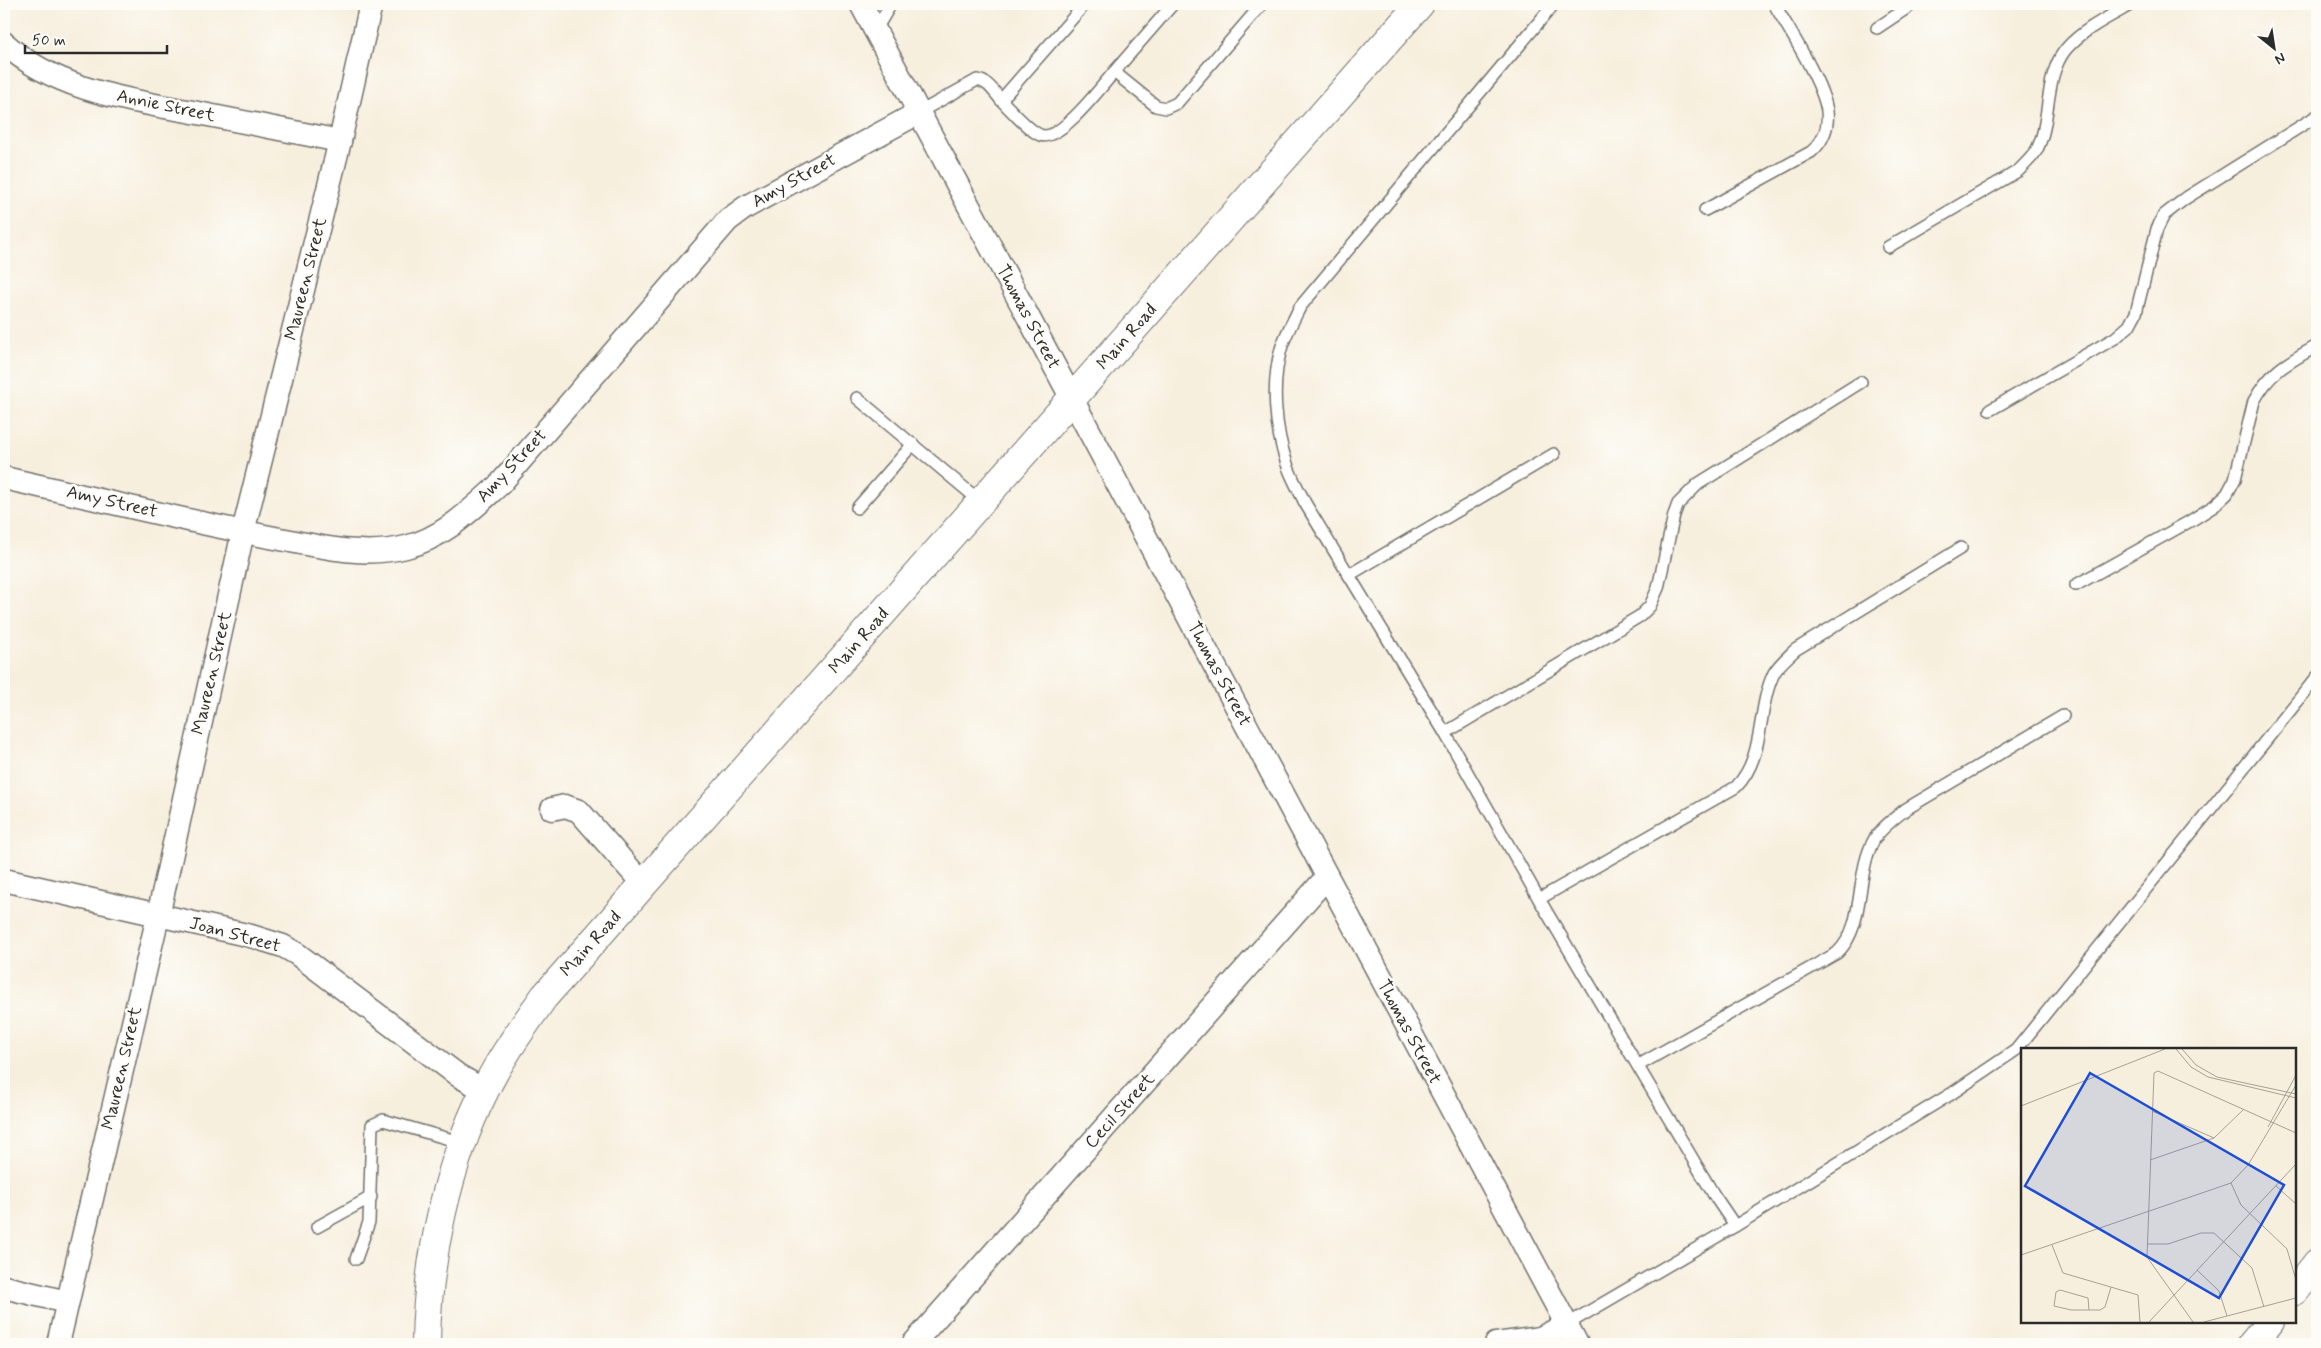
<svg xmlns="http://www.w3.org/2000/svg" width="2321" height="1348" font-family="Mynerve,sans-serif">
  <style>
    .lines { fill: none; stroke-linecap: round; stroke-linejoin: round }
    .lane-casing { stroke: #72706a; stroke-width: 14 }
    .street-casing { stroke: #72706a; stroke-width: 25 }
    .secondary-casing { stroke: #72706a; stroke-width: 30 }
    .primary-casing { stroke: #72706a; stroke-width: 30 }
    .lane { stroke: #fff; stroke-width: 11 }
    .street { stroke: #fff; stroke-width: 22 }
    .secondary { stroke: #fff; stroke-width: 28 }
    .primary { stroke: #fff; stroke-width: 28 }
    .labels { text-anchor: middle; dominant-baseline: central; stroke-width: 5; stroke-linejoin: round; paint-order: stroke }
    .street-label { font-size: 18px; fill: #2b2b2b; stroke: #fdfcf7 }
    .inset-road { fill: none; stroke: #a5a196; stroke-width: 1 }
    .view { fill: #1d4ed8; fill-opacity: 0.15; stroke: #1d4ed8; stroke-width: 2.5 }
    .inset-edge { fill: none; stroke: #2b2b2b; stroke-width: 2.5 }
  </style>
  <rect width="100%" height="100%" fill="#fdfcf7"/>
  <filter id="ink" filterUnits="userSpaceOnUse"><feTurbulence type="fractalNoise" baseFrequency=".02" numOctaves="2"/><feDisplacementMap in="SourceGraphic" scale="10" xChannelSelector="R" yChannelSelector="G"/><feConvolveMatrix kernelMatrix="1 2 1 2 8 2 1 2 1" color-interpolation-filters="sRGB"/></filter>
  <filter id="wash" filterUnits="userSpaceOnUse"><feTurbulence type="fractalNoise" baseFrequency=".0096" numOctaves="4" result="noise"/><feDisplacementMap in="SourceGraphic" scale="20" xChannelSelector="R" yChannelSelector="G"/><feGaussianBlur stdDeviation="1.12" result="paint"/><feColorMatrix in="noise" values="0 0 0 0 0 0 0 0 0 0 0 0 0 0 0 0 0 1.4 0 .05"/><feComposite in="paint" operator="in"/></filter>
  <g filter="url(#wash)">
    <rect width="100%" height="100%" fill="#f7efde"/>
  </g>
  <g filter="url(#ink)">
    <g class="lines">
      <g class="lane-casing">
        <g id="lane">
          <path d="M1554,4L1300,307C1293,321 1285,335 1281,349C1271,385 1275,429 1287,464C1291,477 1299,490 1305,503L1445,733L1539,899L1714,1195L1735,1226L1951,1094L2016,1050L2317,677"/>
          <polyline points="1877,28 1913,4"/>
          <polyline points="875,31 891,4"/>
          <polyline points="1114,72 1173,4"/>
          <polyline points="1001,100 1085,4"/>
          <path d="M918,113L977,80C990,82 994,93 1003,102C1011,110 1029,131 1040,135C1059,143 1102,86 1114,72L1156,106L1166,108L1177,103L1262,4"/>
          <path d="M1705,210L1811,152C1823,142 1829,127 1827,111C1823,83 1789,29 1774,4"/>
          <path d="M1888,247L2018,171C2024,165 2031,159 2036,151C2052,123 2043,77 2066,49C2083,29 2109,17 2132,4"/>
          <polyline points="857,398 981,502"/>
          <polyline points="1990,410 2115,338 2129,326 2136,313 2157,229 2164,215 2186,198 2317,116"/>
          <polyline points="857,508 913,444"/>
          <polyline points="1349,575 1554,454"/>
          <path d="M2076,585L2192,520L2214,506L2227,494L2235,479L2254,401C2270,371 2289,362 2317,346"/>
          <polyline points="1445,733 1640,616 1650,606 1658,588 1674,515 1678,504 1698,484 1861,382"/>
          <path d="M1539,899L1736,787C1766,756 1756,710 1774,673C1779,664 1788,657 1795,650L1961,548"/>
          <path d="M1639,1065L1837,953C1867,925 1854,873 1875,838C1883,826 1895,818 1906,809L2063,716"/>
          <polyline points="317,1227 371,1197"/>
          <polyline points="356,1259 369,1222 372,1125 383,1120 463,1143"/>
          <polyline points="1566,1325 1735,1226"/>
        </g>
      </g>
      <g class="street-casing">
        <g id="street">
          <polyline points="861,4 1577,1344"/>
          <path d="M4,43C56,91 130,100 198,113C245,122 293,132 340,141"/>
          <path d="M4,478C94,498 184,521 275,538C318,546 363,558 406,547C444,538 472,509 500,484L728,220L746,207L918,113"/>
          <polyline points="552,809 565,806 579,811 644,885"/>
          <polyline points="4,880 251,936 283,946 297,954 459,1076 484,1090"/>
          <polyline points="4,1287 67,1302"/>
          <polyline points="58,1344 158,916 243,532 340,141 371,4"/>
          <polyline points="913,1344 1326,878"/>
          <polyline points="1496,1344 1540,1338 1566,1325"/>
        </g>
      </g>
      <g class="secondary-casing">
        <path id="secondary" d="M426,1344C427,1260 447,1165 485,1090C501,1057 523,1027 544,997L1420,4"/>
      </g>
      <g class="primary-casing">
        <g id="primary">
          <polyline points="2295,1291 2317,1263"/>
          <polyline points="2252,1344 2270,1322"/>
        </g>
      </g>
      <use href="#lane" class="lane"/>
      <use href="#street" class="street"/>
      <use href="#secondary" class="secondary"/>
      <use href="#primary" class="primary"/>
    </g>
  </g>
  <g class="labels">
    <g class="street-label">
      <text transform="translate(166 106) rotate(12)">Annie Street</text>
      <text transform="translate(794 181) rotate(-29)">Amy Street</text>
      <text transform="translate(306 279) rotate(-76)">Maureen Street</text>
      <text transform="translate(1028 317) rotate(62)">Thomas Street</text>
      <text transform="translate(1127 337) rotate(-49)">Main Road</text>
      <text transform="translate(512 466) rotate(-47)">Amy Street</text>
      <text transform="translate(112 502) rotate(13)">Amy Street</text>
      <text transform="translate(859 641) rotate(-49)">Main Road</text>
      <text transform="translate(212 673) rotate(-77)">Maureen Street</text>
      <text transform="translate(1219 674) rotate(62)">Thomas Street</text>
      <text transform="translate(235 935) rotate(15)">Joan Street</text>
      <text transform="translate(591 944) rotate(-48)">Main Road</text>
      <text transform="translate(1409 1032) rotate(62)">Thomas Street</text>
      <text transform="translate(122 1068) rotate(-77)">Maureen Street</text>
      <text transform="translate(1120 1111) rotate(-48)">Cecil Street</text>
    </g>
  </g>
  <g transform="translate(2021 1048)">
    <rect width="275" height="275" fill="#f7efde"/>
    <path class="inset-road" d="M155,1L170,19L187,29L275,50M161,1L175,17L196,29L275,46M0,58L144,1M131,63L193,90M247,79L275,27M129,112L193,90L223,61M210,135L220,157L266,201L275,232M255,138L275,156M127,196H147L180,185H193L231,220L243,259M31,197L42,225L117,247L119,274M0,207L210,135L227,117L275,37M176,222L198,243L206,268M68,262L67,250L39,242L35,244L33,258L50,262H79L84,259L90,239M128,274L275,116M172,274L126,209L133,25L137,23L275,85M183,274L275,250"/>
    <path class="view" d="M69,25L263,137L198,250L4,138Z"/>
    <rect width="275" height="275" class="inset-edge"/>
  </g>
  <rect width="2321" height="1348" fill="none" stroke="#fdfcf7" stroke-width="20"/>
  <g transform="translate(2274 48) rotate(150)" stroke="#fdfcf7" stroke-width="4" paint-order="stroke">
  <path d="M0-4L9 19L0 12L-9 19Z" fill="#2b2b2b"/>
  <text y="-8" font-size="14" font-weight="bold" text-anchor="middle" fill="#2b2b2b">N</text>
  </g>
  <path d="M25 45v8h142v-8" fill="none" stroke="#2b2b2b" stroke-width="2.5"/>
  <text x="32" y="45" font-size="15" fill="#2b2b2b" stroke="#fdfcf7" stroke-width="4" paint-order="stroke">50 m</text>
</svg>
